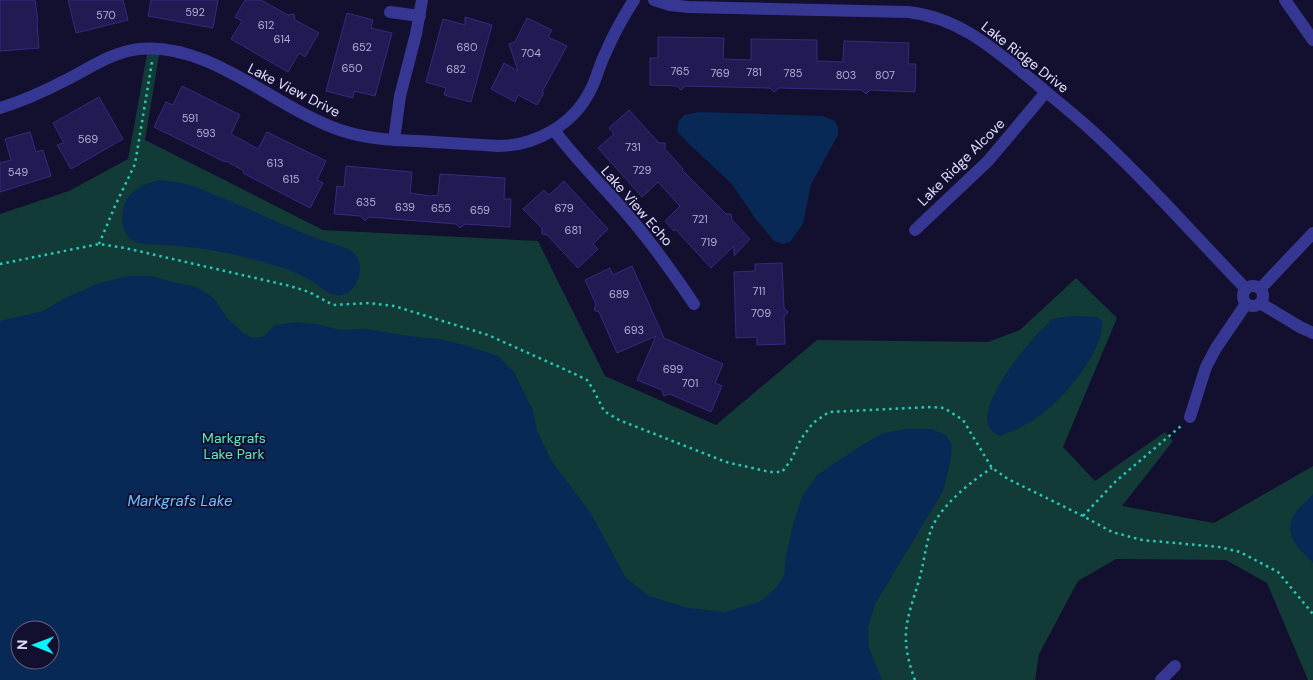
<svg xmlns="http://www.w3.org/2000/svg" width="1313" height="680" font-family="'DM Sans',sans-serif">
  <style>
    .green { fill: #123a37; fill-rule: evenodd }
    .water { fill: #082855; fill-rule: evenodd }
    .building { fill: #221a52; stroke: #362a80 }
    .lines { fill: none; stroke-linecap: round; stroke-linejoin: round }
    .path { stroke: #25ccb9; stroke-width: 2.5; stroke-dasharray: 2.5 4; stroke-linecap: butt }
    .minor { stroke: #363792; stroke-width: 12 }
    .labels { text-anchor: middle; dominant-baseline: central; stroke-width: 4; stroke-linejoin: round; paint-order: stroke }
    .number-label { font-size: 11px; fill: #b0add4 }
    .street-label { font-size: 14px; fill: #e0deff; stroke: #13102f }
    .park-label { font-size: 14px; fill: #5decc1; stroke: #13102f }
    .water-label { font-size: 15px; font-style: italic; fill: #6cc2ff; stroke: #13102f }
  </style>
  <rect width="100%" height="100%" fill="#13102f"/>
  <path class="green" d="M148,49H160L145,140L323,230L538,241L605,376L716,425L817,340L988,342L1020,330L1076,278L1117,318L1063,447L1095,481L1165,432L1173,441L1122,506L1214,523L1313,466V680H1308L1267,583L1226,560L1116,559L1078,581L1039,654L1035,680H0V214L69,191L128,159ZM20,630H50V660H20Z"/>
  <g class="water">
    <polygon points="698,112 823,116 835,121 838,128 838,135 811,184 803,224 790,242 783,244 774,241 755,218 731,183 690,145 677,131 679,121 684,115"/>
    <path d="M159,180C169,181 179,182 189,185C197,187 205,191 213,194C249,208 282,226 318,239C326,242 343,246 350,250C370,261 357,300 334,295C325,293 319,285 312,281C302,275 288,269 277,266C241,255 204,247 166,245C156,244 141,246 132,240C123,234 121,220 123,209C127,192 143,184 159,180Z"/>
    <path d="M128,276H151L172,282L196,287L210,295L216,301L226,317L243,333L252,338L263,337L275,325L297,322L322,325L340,330L365,329L416,337L440,339L464,345L498,356L514,372L533,411L537,431L552,462L590,512L626,578L649,596L688,608L725,612L759,602L775,589L784,576L786,556L793,525L802,497L817,475L862,445L884,433L906,429H932L946,435L952,445L951,458L943,491L875,604L868,628L869,648L882,680H0V321L43,311L67,297L99,283ZM20,630H50V660H20Z"/>
    <path d="M1074,316L1097,317L1102,321C1104,354 1059,404 1032,421C1022,427 1011,431 1001,436C959,424 1026,346 1040,331C1044,328 1048,323 1051,320C1057,317 1068,317 1074,316Z"/>
    <path d="M1313,494V563C1299,548 1283,537 1294,515C1298,507 1308,501 1313,494Z"/>
  </g>
  <g class="building">
    <polygon points="0,0 35,0 38,21 37,23 39,48 0,51"/>
    <polygon points="68,0 123,0 128,20 76,33"/>
    <polygon points="151,0 218,0 213,28 148,16"/>
    <polygon points="245,0 261,0 288,15 294,14 295,20 319,33 305,57 299,53 288,72 231,39 242,21 235,17"/>
    <polygon points="347,13 373,20 371,28 392,33 375,96 354,91 353,98 326,91"/>
    <polygon points="465,17 492,25 471,102 444,95 446,88 426,82 443,19 465,25"/>
    <polygon points="527,18 552,30 548,37 567,46 542,92 544,93 537,105 518,95 515,102 491,89 504,63 518,71 509,44 515,42"/>
    <polygon points="658,37 724,38 723,59 751,60 751,39 817,40 817,61 843,62 844,41 909,43 908,64 916,64 915,92 870,90 866,94 862,90 779,88 774,92 770,88 685,86 681,90 677,86 650,85 650,58 658,58"/>
    <polygon points="182,86 240,115 231,134 258,149 267,132 326,161 317,180 323,183 310,208 243,173 244,171 226,161 225,162 154,127 166,102 173,105"/>
    <polygon points="99,97 123,139 71,169 57,145 64,143 53,123"/>
    <polygon points="629,110 659,143 665,143 665,149 683,169 682,170 726,214 731,214 732,220 750,239 734,256 734,246 711,268 675,229 674,231 665,221 680,206 658,182 642,197 598,148 614,134 609,128"/>
    <polygon points="30,132 36,152 43,150 51,176 0,192 0,163 11,160 5,139"/>
    <polygon points="346,166 412,172 410,193 431,196 438,195 440,174 505,178 504,199 511,199 510,227 465,224 460,228 456,224 369,217 365,221 361,216 334,214 337,186 344,187"/>
    <polygon points="564,181 608,229 593,244 598,249 578,268 547,235 542,234 542,228 523,209 544,190 549,195"/>
    <polygon points="782,263 784,308 788,312 784,317 785,344 757,345 757,337 736,338 734,272 755,271 755,264"/>
    <polygon points="632,266 664,338 723,364 715,383 722,386 711,412 670,394 664,396 662,390 637,380 656,336 617,353 599,312 594,310 596,304 585,280 610,268 613,275"/>
  </g>
  <g class="lines">
    <g class="path">
      <polyline points="99,244 115,206 135,164 152,62"/>
      <polyline points="0,264 99,244 125,248 290,286 309,292 333,305 369,303 394,306 488,335 575,374 587,380 593,389 604,411 619,420 726,462 770,472 782,472 791,460 801,439 813,423 829,412 931,407 944,408 963,420 992,468 1008,479 1083,516 1112,532 1142,540 1219,547 1240,552 1278,572 1313,614"/>
      <polyline points="1083,516 1116,481 1181,426"/>
      <path d="M915,680C909,664 905,648 906,631C908,610 918,588 922,568C926,552 927,534 936,520C948,500 973,480 992,468"/>
    </g>
    <g class="minor">
      <path d="M654,0L670,5L688,7L908,12C958,17 994,49 1032,80C1051,96 1071,112 1090,129C1145,179 1194,235 1246,289"/>
      <polyline points="1285,0 1313,40"/>
      <polyline points="390,12 420,16"/>
      <path d="M0,108C23,101 45,91 66,80C90,68 112,52 139,49C211,42 273,107 340,130C366,139 391,140 418,141C445,143 471,144 498,146C535,146 572,125 589,93C596,81 599,66 605,54C613,35 623,17 634,0"/>
      <path d="M554,130C576,160 603,186 627,214C652,243 673,273 694,304"/>
      <polyline points="394,140 400,96 416,34 422,0"/>
      <polyline points="915,230 988,161 1046,92"/>
      <circle cx="1253" cy="296" r="10"/>
      <polyline points="1260,289 1313,233"/>
      <polyline points="1260,303 1300,327 1313,333"/>
      <polyline points="1190,417 1206,367 1216,348 1246,304"/>
      <polyline points="1161,680 1175,666"/>
    </g>
  </g>
  <g class="labels">
    <g class="number-label">
      <text x="195" y="12">592</text>
      <text x="106" y="15">570</text>
      <text x="266" y="25">612</text>
      <text x="282" y="39">614</text>
      <text x="362" y="47">652</text>
      <text x="467" y="47">680</text>
      <text x="531" y="53">704</text>
      <text x="352" y="68">650</text>
      <text x="456" y="69">682</text>
      <text x="680" y="71">765</text>
      <text x="754" y="72">781</text>
      <text x="720" y="73">769</text>
      <text x="793" y="73">785</text>
      <text x="846" y="75">803</text>
      <text x="885" y="75">807</text>
      <text x="190" y="118">591</text>
      <text x="206" y="133">593</text>
      <text x="88" y="139">569</text>
      <text x="633" y="147">731</text>
      <text x="275" y="163">613</text>
      <text x="642" y="170">729</text>
      <text x="18" y="172">549</text>
      <text x="291" y="179">615</text>
      <text x="366" y="202">635</text>
      <text x="405" y="207">639</text>
      <text x="441" y="208">655</text>
      <text x="564" y="208">679</text>
      <text x="480" y="210">659</text>
      <text x="700" y="219">721</text>
      <text x="573" y="230">681</text>
      <text x="709" y="242">719</text>
      <text x="759" y="291">711</text>
      <text x="619" y="294">689</text>
      <text x="761" y="313">709</text>
      <text x="634" y="330">693</text>
      <text x="673" y="369">699</text>
      <text x="690" y="383">701</text>
    </g>
    <g class="street-label">
      <text transform="translate(1025 57) rotate(38)">Lake Ridge Drive</text>
      <text transform="translate(294 90) rotate(27)">Lake View Drive</text>
      <text transform="translate(961 162) rotate(-45)">Lake Ridge Alcove</text>
      <text transform="translate(637 206) rotate(49)">Lake View Echo</text>
    </g>
    <g class="park-label">
      <text x="234" y="438">Markgrafs<tspan x="234" dy="16">Lake Park</tspan></text>
    </g>
    <g class="water-label">
      <text x="180" y="501">Markgrafs Lake</text>
    </g>
  </g>
  <g transform="translate(35 645) rotate(271)"><circle r="24" fill="#13102f" stroke="#656282"/>
  <path d="M0-4L9 19L0 12L-9 19Z" fill="#0af3ff"/>
  <text y="-8" font-size="14" font-weight="bold" text-anchor="middle" fill="#e0deff">N</text>
  </g>
</svg>
